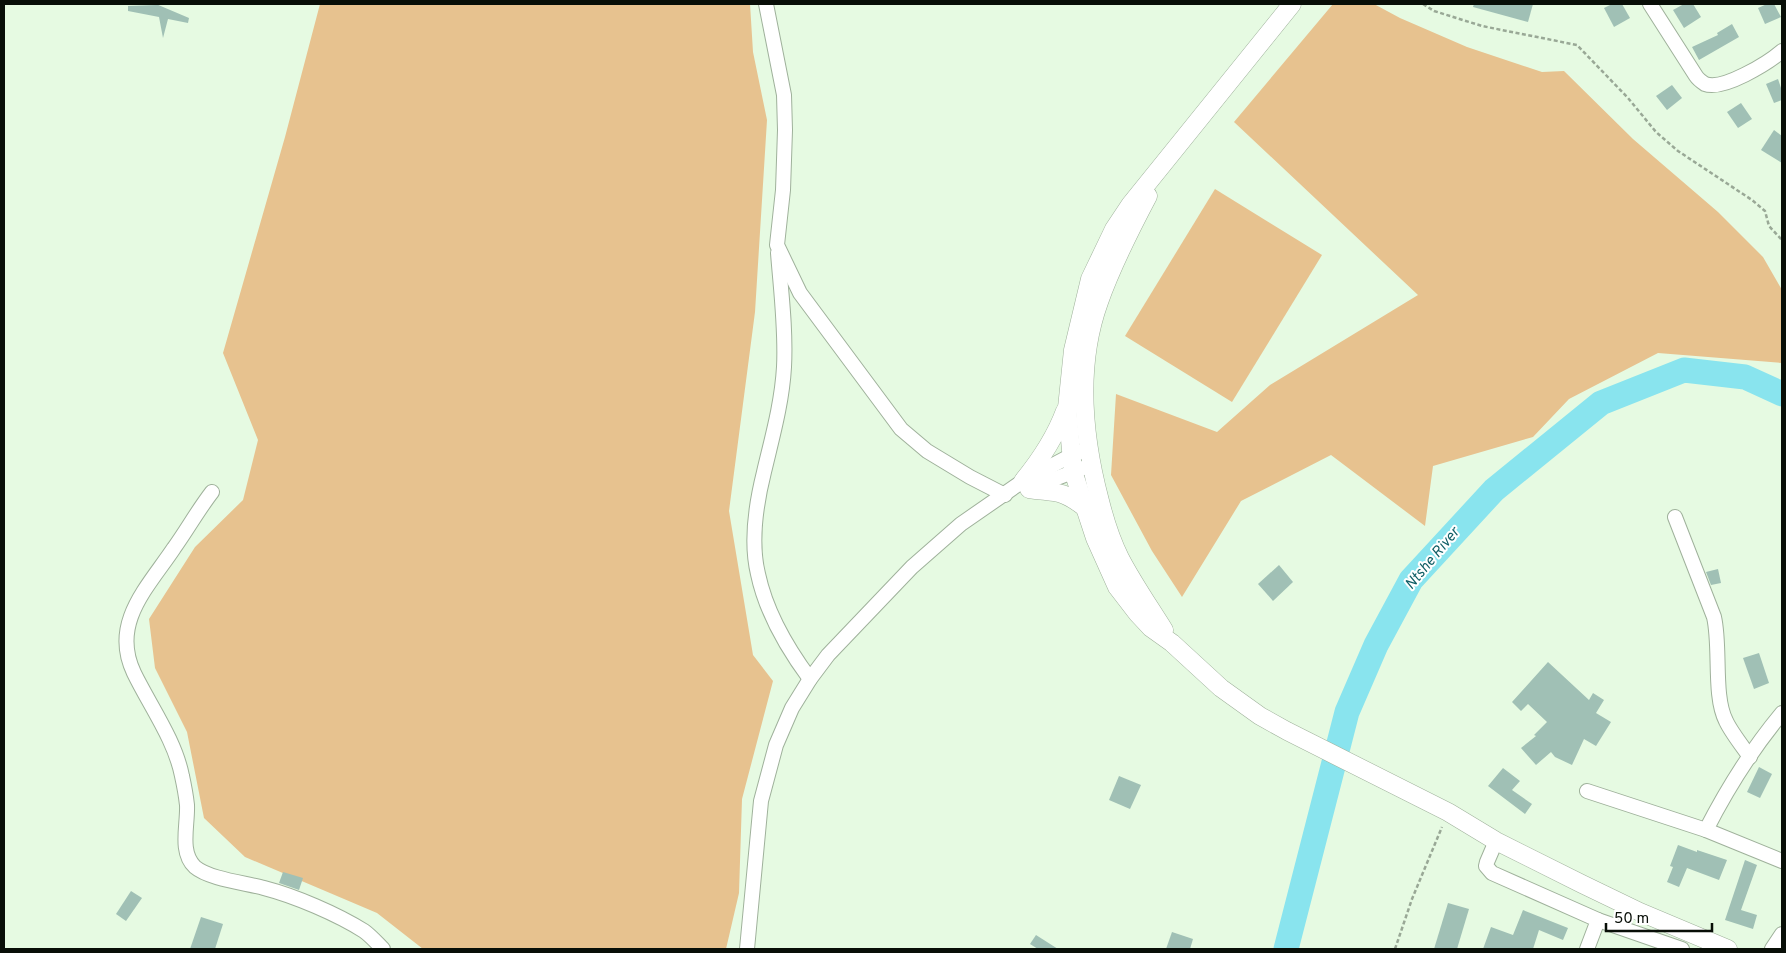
<svg xmlns="http://www.w3.org/2000/svg" width="1786" height="953" font-family="Overpass,sans-serif">
  <style>
    .green { fill: #e7c28f }
    .lines { fill: none; stroke-linecap: round; stroke-linejoin: round }
    .river { stroke: #89e4ee; stroke-width: 25 }
    .building { fill: #a0c0b5 }
    .minor-casing { stroke: #9fb19b; stroke-width: 16 }
    .tertiary-casing { stroke: #9fb19b; stroke-width: 19 }
    .path { stroke: #99a896; stroke-width: 2.5; stroke-dasharray: 4 2.5; stroke-linecap: butt }
    .minor { stroke: #fff; stroke-width: 14 }
    .tertiary { stroke: #fff; stroke-width: 18 }
    .labels { text-anchor: middle; dominant-baseline: central; stroke-width: 4; stroke-linejoin: round; paint-order: stroke }
    .water-label { font-size: 15px; font-style: italic; fill: #115f66; stroke: #fff }
  </style>
  <rect width="100%" height="100%" fill="#e6fae2"/>
  <g class="green">
    <polygon points="320,4 750,4 753,52 767,120 755,312 729,511 753,655 773,681 742,799 739,893 726,949 423,949 377,913 245,857 204,818 187,732 155,668 149,619 195,547 243,500 258,440 223,353 285,137"/>
    <polygon points="1333,4 1374,4 1400,18 1467,47 1542,72 1564,71 1633,139 1718,212 1763,257 1782,290 1782,363 1658,353 1569,399 1533,437 1433,466 1425,526 1331,455 1241,501 1182,597 1152,551 1111,475 1116,394 1217,432 1270,385 1418,295 1234,122"/>
    <polygon points="1215,189 1322,255 1232,402 1125,336"/>
  </g>
  <g class="lines">
    <polyline class="river" points="1286,949 1347,712 1376,645 1411,580 1494,490 1601,403 1684,370 1745,377 1782,394"/>
  </g>
  <g class="building">
    <polygon points="156,4 189,18 188,23 168,19 163,38 159,17 128,11 128,6 156,5"/>
    <polygon points="1474,4 1533,4 1528,22 1473,7"/>
    <polygon points="1612,4 1622,4 1630,18 1614,27 1604,8"/>
    <polygon points="1684,4 1693,4 1701,17 1684,28 1673,10"/>
    <polygon points="1767,4 1774,4 1781,17 1765,24 1758,8"/>
    <polygon points="1732,24 1739,37 1699,60 1692,47 1718,35 1717,33"/>
    <polygon points="1778,79 1782,91 1782,100 1774,103 1766,84"/>
    <polygon points="1672,85 1682,98 1667,110 1656,96"/>
    <polygon points="1741,103 1752,119 1738,128 1727,112"/>
    <polygon points="1774,130 1782,136 1782,163 1761,150"/>
    <polygon points="1279,565 1293,582 1273,601 1258,584"/>
    <polygon points="1718,569 1721,583 1711,585 1706,572"/>
    <polygon points="1759,653 1769,683 1754,689 1743,658"/>
    <polygon points="1548,662 1589,700 1593,693 1604,700 1596,713 1611,722 1596,746 1584,739 1572,765 1555,757 1551,752 1536,765 1521,748 1536,736 1534,735 1547,722 1528,704 1521,711 1512,702"/>
    <polygon points="1759,767 1772,774 1760,798 1747,792"/>
    <polygon points="1503,768 1520,781 1512,790 1532,804 1525,814 1488,786"/>
    <polygon points="1119,776 1141,785 1130,809 1109,800"/>
    <polygon points="1678,845 1697,852 1697,850 1727,860 1719,880 1687,868 1679,887 1667,882 1673,867 1670,866"/>
    <polygon points="1745,860 1757,865 1741,910 1757,915 1753,929 1725,920"/>
    <polygon points="283,872 303,878 299,890 279,883"/>
    <polygon points="131,891 142,898 126,921 116,914"/>
    <polygon points="1448,903 1469,909 1457,949 1434,949"/>
    <polygon points="1523,910 1568,928 1563,940 1539,930 1533,949 1483,949 1491,927 1513,935"/>
    <polygon points="201,917 223,924 215,949 190,949"/>
    <polygon points="1172,932 1193,939 1190,949 1166,949"/>
    <polygon points="1036,935 1058,949 1038,949 1030,944"/>
  </g>
  <g class="lines">
    <g class="minor-casing">
      <g id="minor">
        <polyline points="766,4 784,95 785,130 783,190 777,245 800,293 901,429 927,451 970,477 1005,495"/>
        <path d="M1650,4L1696,76C1698,79 1702,82 1705,84C1723,91 1768,63 1782,51"/>
        <path d="M778,253C781,291 786,330 784,367C782,403 772,438 764,472C756,504 750,541 758,574C766,612 787,648 810,679"/>
        <polyline points="1028,489 1091,465"/>
        <path d="M212,492C198,510 187,530 174,548C148,587 110,623 134,673C150,706 175,740 182,776C184,785 186,796 187,805C188,825 179,852 195,867C209,879 246,883 264,888C295,896 337,914 364,931C371,936 377,943 383,949"/>
        <path d="M1675,517L1714,617C1721,647 1713,696 1726,721C1731,732 1743,747 1750,757"/>
        <polyline points="1587,791 1706,830 1782,861"/>
        <path d="M1706,830C1727,789 1752,749 1782,713"/>
        <polyline points="1496,841 1487,862 1486,866 1492,873 1598,920 1587,949"/>
        <polyline points="1598,920 1682,949"/>
        <polyline points="747,949 761,801 776,745 792,708 810,679 828,655 912,567 961,524 1023,481 1070,456 1088,449"/>
        <polyline points="1772,949 1782,934"/>
      </g>
    </g>
    <g class="tertiary-casing">
      <g id="tertiary">
        <polyline points="1292,4 1130,205 1114,229 1090,279 1073,350 1067,408 1073,471 1095,538 1117,587 1137,613 1151,628 1172,643 1221,688 1260,716 1287,731 1448,812 1496,841 1582,884 1640,912 1728,949"/>
        <path d="M1148,196C1130,230 1112,265 1099,302C1076,366 1083,437 1100,501C1105,521 1111,540 1120,558C1133,583 1149,606 1164,630"/>
        <path d="M1023,481C1041,459 1055,438 1065,411"/>
        <path d="M1029,489C1055,493 1061,489 1084,507"/>
      </g>
    </g>
    <g class="path">
      <polyline points="1423,4 1434,11 1482,26 1577,45 1628,98 1656,132 1678,151 1752,200 1765,211 1769,226 1782,240"/>
      <polyline points="1395,949 1412,899 1442,827"/>
    </g>
    <use href="#minor" class="minor"/>
    <use href="#tertiary" class="tertiary"/>
  </g>
  <g class="labels">
    <g class="water-label">
      <text transform="translate(1433 559) rotate(-50)">Ntshe River</text>
    </g>
  </g>
  <rect width="1786" height="953" fill="none" stroke="#080e07" stroke-width="10"/>
  <path d="M1606 923v8h106v-8" fill="none" stroke="#080e07" stroke-width="2.5"/>
  <text x="1614" y="923" font-size="15" fill="#080e07" stroke="#ffffff" stroke-width="4" paint-order="stroke">50 m</text>
</svg>
